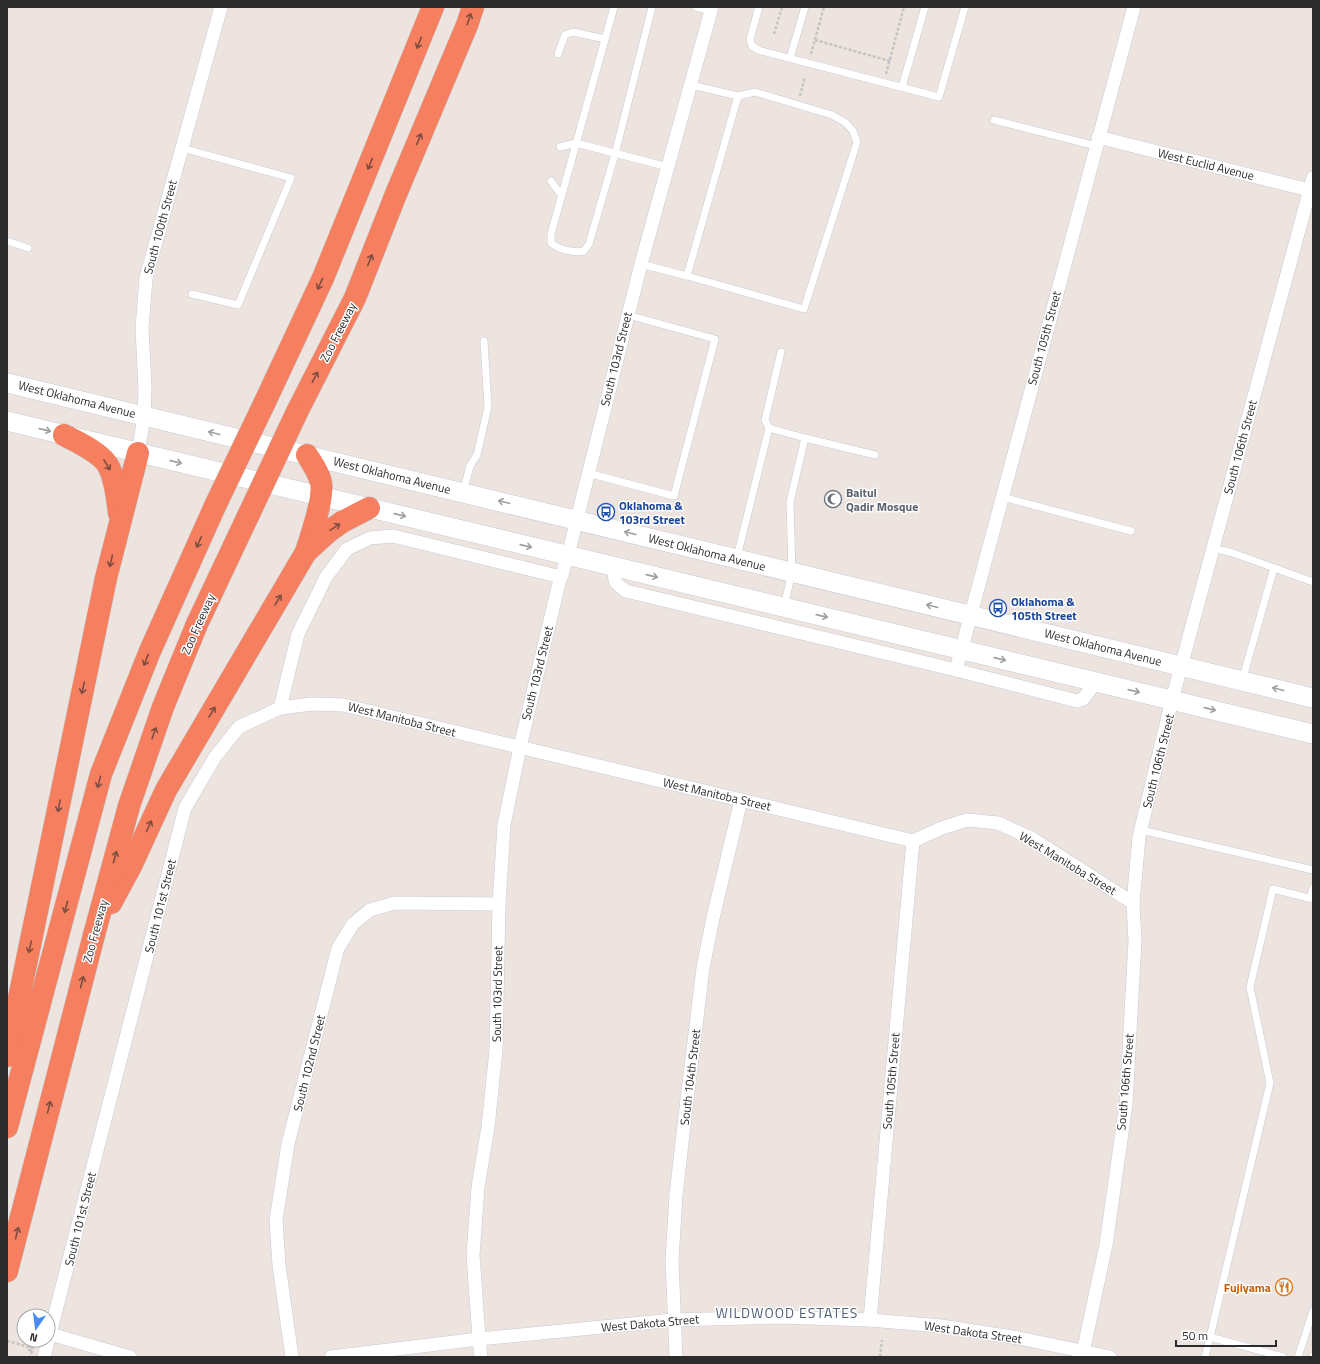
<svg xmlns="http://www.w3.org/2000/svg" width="1320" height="1364" font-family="'Titillium Web',sans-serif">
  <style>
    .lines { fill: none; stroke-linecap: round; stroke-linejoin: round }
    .service-casing { stroke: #c7ccd4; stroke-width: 8 }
    .minor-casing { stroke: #c7ccd4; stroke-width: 14 }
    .secondary-casing { stroke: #c7ccd4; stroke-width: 20 }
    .motorway-casing { stroke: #c4c4c4; stroke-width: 23 }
    .path { stroke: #c4c4c4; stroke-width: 2.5; stroke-dasharray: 3 2; stroke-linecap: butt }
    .service { stroke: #fff; stroke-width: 7 }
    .minor { stroke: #fff; stroke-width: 13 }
    .secondary { stroke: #fff; stroke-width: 19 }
    .motorway { stroke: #f67f60; stroke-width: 22 }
    .motorway-bridge-casing { stroke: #c4c4c4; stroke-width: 23; stroke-linecap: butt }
    .path-bridge { stroke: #c4c4c4; stroke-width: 2.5; stroke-dasharray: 3 2; stroke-linecap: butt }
    .motorway-bridge { stroke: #f67f60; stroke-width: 22 }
    .oneway { stroke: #7d4d41 }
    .oneway2 { stroke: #a0a0a0 }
    .labels { text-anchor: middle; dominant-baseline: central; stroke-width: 3; stroke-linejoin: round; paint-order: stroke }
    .street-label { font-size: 12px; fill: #2c2c2c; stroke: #fff }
    .worship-label { font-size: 12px; font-weight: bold; fill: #5b616d; stroke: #fff; text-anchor: start }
    .transit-label { font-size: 12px; font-weight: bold; fill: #164399; stroke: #fff; text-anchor: start }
    .food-label { font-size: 12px; font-weight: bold; fill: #c56008; stroke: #fff; text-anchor: end }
    .quarter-label { font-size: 14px; letter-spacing: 1px; fill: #4e607a; stroke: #fff }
  </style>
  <rect width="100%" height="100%" fill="#ede3df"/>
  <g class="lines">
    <g class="service-casing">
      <g id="service">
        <path d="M614,7L551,234V243C560,250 573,253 584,251L589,244L615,154L652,7"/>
        <polyline points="696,7 711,11"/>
        <polyline points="759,7 750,39 752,46 758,50 939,97 965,7"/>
        <polyline points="558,54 565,35 573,32 605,39"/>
        <polyline points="790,58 805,7"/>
        <polyline points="902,87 925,7"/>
        <polyline points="994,120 1096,146"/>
        <polyline points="560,147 576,143 668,167"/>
        <polyline points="182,148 291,178 238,305 192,294"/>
        <polyline points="551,181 561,195"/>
        <polyline points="7,241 28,248"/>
        <polyline points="641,264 687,276 738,96 691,85"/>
        <polyline points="687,276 804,309 857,142 853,131 846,123 832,115 755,92 738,96"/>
        <polyline points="769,428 765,420 781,352"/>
        <polyline points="805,438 875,455"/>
        <polyline points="588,473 674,496 715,339 628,315"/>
        <polyline points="463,492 470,466 477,455 488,407 484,341"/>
        <polyline points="1002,497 1131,531"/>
        <polyline points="1213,548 1233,553 1313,582"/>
        <polyline points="737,557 769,428 805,438 790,502 792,572 784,607"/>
        <polyline points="1242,681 1274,568"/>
        <polyline points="1141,830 1313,870"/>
        <polyline points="1310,898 1313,888"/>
        <polyline points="1210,1337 1270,1083 1250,987 1273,889 1313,899"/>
        <polyline points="1205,1357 1210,1337 1283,1357"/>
        <polyline points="1298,1357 1313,1311"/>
        <polyline points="1313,1357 1313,1356"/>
      </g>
    </g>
    <g class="minor-casing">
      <g id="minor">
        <polyline points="1098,137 1313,191"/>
        <polyline points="138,453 144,416 145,389 142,328 146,278 221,7"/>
        <path d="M614,567C614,581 614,583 626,591L956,670L1077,701L1083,699L1096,682"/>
        <polyline points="956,670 1134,7"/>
        <polyline points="280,708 312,704 343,705 913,841 942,828 967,820 998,823 1033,839 1133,903"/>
        <polyline points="870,1320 913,841"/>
        <polyline points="50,1334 130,1357"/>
        <polyline points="44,1357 185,808 215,757 239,727 280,708 298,634 326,577 347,549 370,538 393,536 561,577"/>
        <polyline points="292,1357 279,1265 276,1220 288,1144 338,948 353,924 370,910 395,903 499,904"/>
        <polyline points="331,1357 479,1339 673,1320 779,1317 870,1320 941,1326 1019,1338 1110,1357"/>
        <polyline points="481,1357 479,1339 473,1255 478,1187 488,1127 496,1050 499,904 504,825 520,747 558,587 568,555 641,264 712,7"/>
        <polyline points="676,1357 672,1260 676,1195 686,1108 703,968 713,918 741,800"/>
        <polyline points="1082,1357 1106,1245 1126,1104 1135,941 1133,903 1139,837 1172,700 1313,178"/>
      </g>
    </g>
    <g class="secondary-casing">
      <g id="secondary">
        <polyline points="7,383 1313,698"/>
        <polyline points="7,421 1313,734"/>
      </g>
    </g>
    <g class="motorway-casing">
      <g id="motorway">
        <polyline points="264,404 323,278 433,7"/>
        <polyline points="297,412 355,298 396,194 467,25 473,7"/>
        <path d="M64,435C78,442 93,449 104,460C115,471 117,498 119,513"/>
        <path d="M306,552C311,537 324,497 321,483C319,473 313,464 307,455"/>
        <polyline points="111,903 132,864 166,790 306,552 328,532 342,522 369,508"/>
        <polyline points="7,1056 106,578 138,453"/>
        <polyline points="7,1127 101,774 150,651 215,506"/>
        <polyline points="7,1271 94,935 129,806 163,707 197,624 249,514"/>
      </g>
    </g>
    <g class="path">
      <polyline points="774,34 782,7"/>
      <polyline points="815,40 890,61"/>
      <polyline points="811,54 824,7"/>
      <polyline points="886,74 904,7"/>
      <polyline points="800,96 805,77"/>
      <polyline points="31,1340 29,1350 34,1351"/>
      <polyline points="880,1357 882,1340"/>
    </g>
    <use href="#service" class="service"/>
    <use href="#minor" class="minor"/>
    <use href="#secondary" class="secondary"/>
    <use href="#motorway" class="motorway"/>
    <g class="motorway-bridge-casing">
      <g id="motorway-bridge">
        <polyline points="215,506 264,404"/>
        <polyline points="249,514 297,412"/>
      </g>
    </g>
    <polyline class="path-bridge" points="7,1341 33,1348 30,1357"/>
    <use href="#motorway-bridge" class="motorway-bridge"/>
  </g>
  <defs><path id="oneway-shaft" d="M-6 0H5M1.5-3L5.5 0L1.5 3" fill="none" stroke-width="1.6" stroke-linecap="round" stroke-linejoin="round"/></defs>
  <g class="oneway">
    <use href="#oneway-shaft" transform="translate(469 19) rotate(-72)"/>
    <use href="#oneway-shaft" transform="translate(419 43) rotate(112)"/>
    <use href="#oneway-shaft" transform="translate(419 139) rotate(-67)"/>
    <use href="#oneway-shaft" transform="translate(370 164) rotate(112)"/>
    <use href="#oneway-shaft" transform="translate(370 260) rotate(-68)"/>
    <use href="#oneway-shaft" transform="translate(320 284) rotate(115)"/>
    <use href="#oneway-shaft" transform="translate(315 377) rotate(-63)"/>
    <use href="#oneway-shaft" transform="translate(107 465) rotate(59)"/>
    <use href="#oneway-shaft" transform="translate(335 527) rotate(-34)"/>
    <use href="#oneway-shaft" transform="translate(199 542) rotate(114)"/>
    <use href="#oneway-shaft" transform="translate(111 561) rotate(104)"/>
    <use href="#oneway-shaft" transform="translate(278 600) rotate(-59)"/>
    <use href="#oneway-shaft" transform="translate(146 660) rotate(111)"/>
    <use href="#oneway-shaft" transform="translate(83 688) rotate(102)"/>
    <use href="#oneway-shaft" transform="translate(212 712) rotate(-59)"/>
    <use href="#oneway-shaft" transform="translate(154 733) rotate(-71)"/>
    <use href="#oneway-shaft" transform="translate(99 782) rotate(105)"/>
    <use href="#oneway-shaft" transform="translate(59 806) rotate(101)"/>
    <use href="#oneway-shaft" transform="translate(149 826) rotate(-66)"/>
    <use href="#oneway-shaft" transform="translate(115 857) rotate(-75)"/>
    <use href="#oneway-shaft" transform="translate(66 907) rotate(105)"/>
    <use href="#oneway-shaft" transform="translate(30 947) rotate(102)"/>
    <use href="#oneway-shaft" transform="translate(82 982) rotate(-76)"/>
    <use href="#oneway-shaft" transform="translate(49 1107) rotate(-76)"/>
    <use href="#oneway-shaft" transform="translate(17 1233) rotate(-76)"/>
  </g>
  <g class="oneway2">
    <use href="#oneway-shaft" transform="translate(45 430) rotate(13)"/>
    <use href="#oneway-shaft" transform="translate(214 433) rotate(-166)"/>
    <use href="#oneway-shaft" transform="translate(176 462) rotate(13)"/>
    <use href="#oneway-shaft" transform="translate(504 502) rotate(-166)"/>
    <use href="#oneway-shaft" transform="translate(400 515) rotate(13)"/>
    <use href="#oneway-shaft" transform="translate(630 533) rotate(-166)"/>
    <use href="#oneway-shaft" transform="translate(526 546) rotate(13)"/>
    <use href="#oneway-shaft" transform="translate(652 576) rotate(13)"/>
    <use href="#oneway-shaft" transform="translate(932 606) rotate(-166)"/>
    <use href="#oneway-shaft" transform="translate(822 616) rotate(13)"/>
    <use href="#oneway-shaft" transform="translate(1000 659) rotate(13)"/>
    <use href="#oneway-shaft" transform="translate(1278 689) rotate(-166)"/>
    <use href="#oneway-shaft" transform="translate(1134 691) rotate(13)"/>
    <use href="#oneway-shaft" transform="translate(1210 709) rotate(13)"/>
  </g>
  <defs>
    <g id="mosque-ring" transform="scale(0.9)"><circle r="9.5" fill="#fff" stroke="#6b7280" stroke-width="1.5"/><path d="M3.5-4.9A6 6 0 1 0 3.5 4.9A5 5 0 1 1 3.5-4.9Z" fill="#6b7280"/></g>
    <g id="bus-ring" transform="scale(0.9)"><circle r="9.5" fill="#fff" stroke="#1a4fb4" stroke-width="1.5"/><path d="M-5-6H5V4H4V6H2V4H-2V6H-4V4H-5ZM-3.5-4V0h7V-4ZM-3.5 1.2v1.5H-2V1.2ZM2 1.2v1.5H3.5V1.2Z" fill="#1a4fb4"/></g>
    <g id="restaurant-ring" transform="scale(0.9)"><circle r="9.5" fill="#fff" stroke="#e8710a" stroke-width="1.5"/><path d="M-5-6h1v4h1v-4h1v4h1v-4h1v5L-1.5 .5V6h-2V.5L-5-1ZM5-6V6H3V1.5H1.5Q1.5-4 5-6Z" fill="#e8710a"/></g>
  </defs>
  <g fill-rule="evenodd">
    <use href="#mosque-ring" x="833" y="499"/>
    <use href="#bus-ring" x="606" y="512"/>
    <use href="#bus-ring" x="998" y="608"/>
    <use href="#restaurant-ring" x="1284" y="1287"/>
  </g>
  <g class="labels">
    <g class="street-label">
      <text transform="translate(1206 164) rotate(14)">West Euclid Avenue</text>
      <text transform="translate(160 227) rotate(-75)">South 100th Street</text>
      <text transform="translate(338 332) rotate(-63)">Zoo Freeway</text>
      <text transform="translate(1044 338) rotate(-75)">South 105th Street</text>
      <text transform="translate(616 359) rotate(-76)">South 103rd Street</text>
      <text transform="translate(77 399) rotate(14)">West Oklahoma Avenue</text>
      <text transform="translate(1240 447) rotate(-75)">South 106th Street</text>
      <text transform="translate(392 475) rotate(14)">West Oklahoma Avenue</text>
      <text transform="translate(707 552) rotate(14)">West Oklahoma Avenue</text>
      <text transform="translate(198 624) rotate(-66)">Zoo Freeway</text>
      <text transform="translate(1103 647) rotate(14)">West Oklahoma Avenue</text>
      <text transform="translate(537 673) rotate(-76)">South 103rd Street</text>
      <text transform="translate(402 719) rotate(14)">West Manitoba Street</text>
      <text transform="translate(1158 761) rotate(-76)">South 106th Street</text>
      <text transform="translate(717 794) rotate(13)">West Manitoba Street</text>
      <text transform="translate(1068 863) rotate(31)">West Manitoba Street</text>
      <text transform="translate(160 906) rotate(-76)">South 101st Street</text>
      <text transform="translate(95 931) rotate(-75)">Zoo Freeway</text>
      <text transform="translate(497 994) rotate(-89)">South 103rd Street</text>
      <text transform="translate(309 1063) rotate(-76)">South 102nd Street</text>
      <text transform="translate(690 1077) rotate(-83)">South 104th Street</text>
      <text transform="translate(891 1081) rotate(-85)">South 105th Street</text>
      <text transform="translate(1125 1082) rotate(-85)">South 106th Street</text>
      <text transform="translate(80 1219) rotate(-76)">South 101st Street</text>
      <text transform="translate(650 1323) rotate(-5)">West Dakota Street</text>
      <text transform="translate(973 1332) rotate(8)">West Dakota Street</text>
    </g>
    <g class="worship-label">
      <text x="846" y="492">Baitul<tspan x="846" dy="14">Qadir Mosque</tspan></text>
    </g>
    <g class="transit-label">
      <text x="619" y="505">Oklahoma &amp;<tspan x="619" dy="14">103rd Street</tspan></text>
      <text x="1011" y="601">Oklahoma &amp;<tspan x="1011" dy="14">105th Street</tspan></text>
    </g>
    <g class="food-label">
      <text x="1271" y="1287">Fujiyama</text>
    </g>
    <g class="quarter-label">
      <text x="787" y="1312">WILDWOOD ESTATES</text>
    </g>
  </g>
  <rect width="1320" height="1364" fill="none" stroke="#2c2c2c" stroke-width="16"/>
  <g transform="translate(36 1328) rotate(194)"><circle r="19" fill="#ffffff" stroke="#ababab"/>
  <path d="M0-3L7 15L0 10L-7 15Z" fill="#478df1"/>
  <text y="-6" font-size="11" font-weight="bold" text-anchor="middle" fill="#2c2c2c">N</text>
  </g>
  <path d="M1176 1340v6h100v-6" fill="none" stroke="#2c2c2c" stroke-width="2"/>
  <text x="1182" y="1340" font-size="12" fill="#2c2c2c" stroke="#ffffff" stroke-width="3" paint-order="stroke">50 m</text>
</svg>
